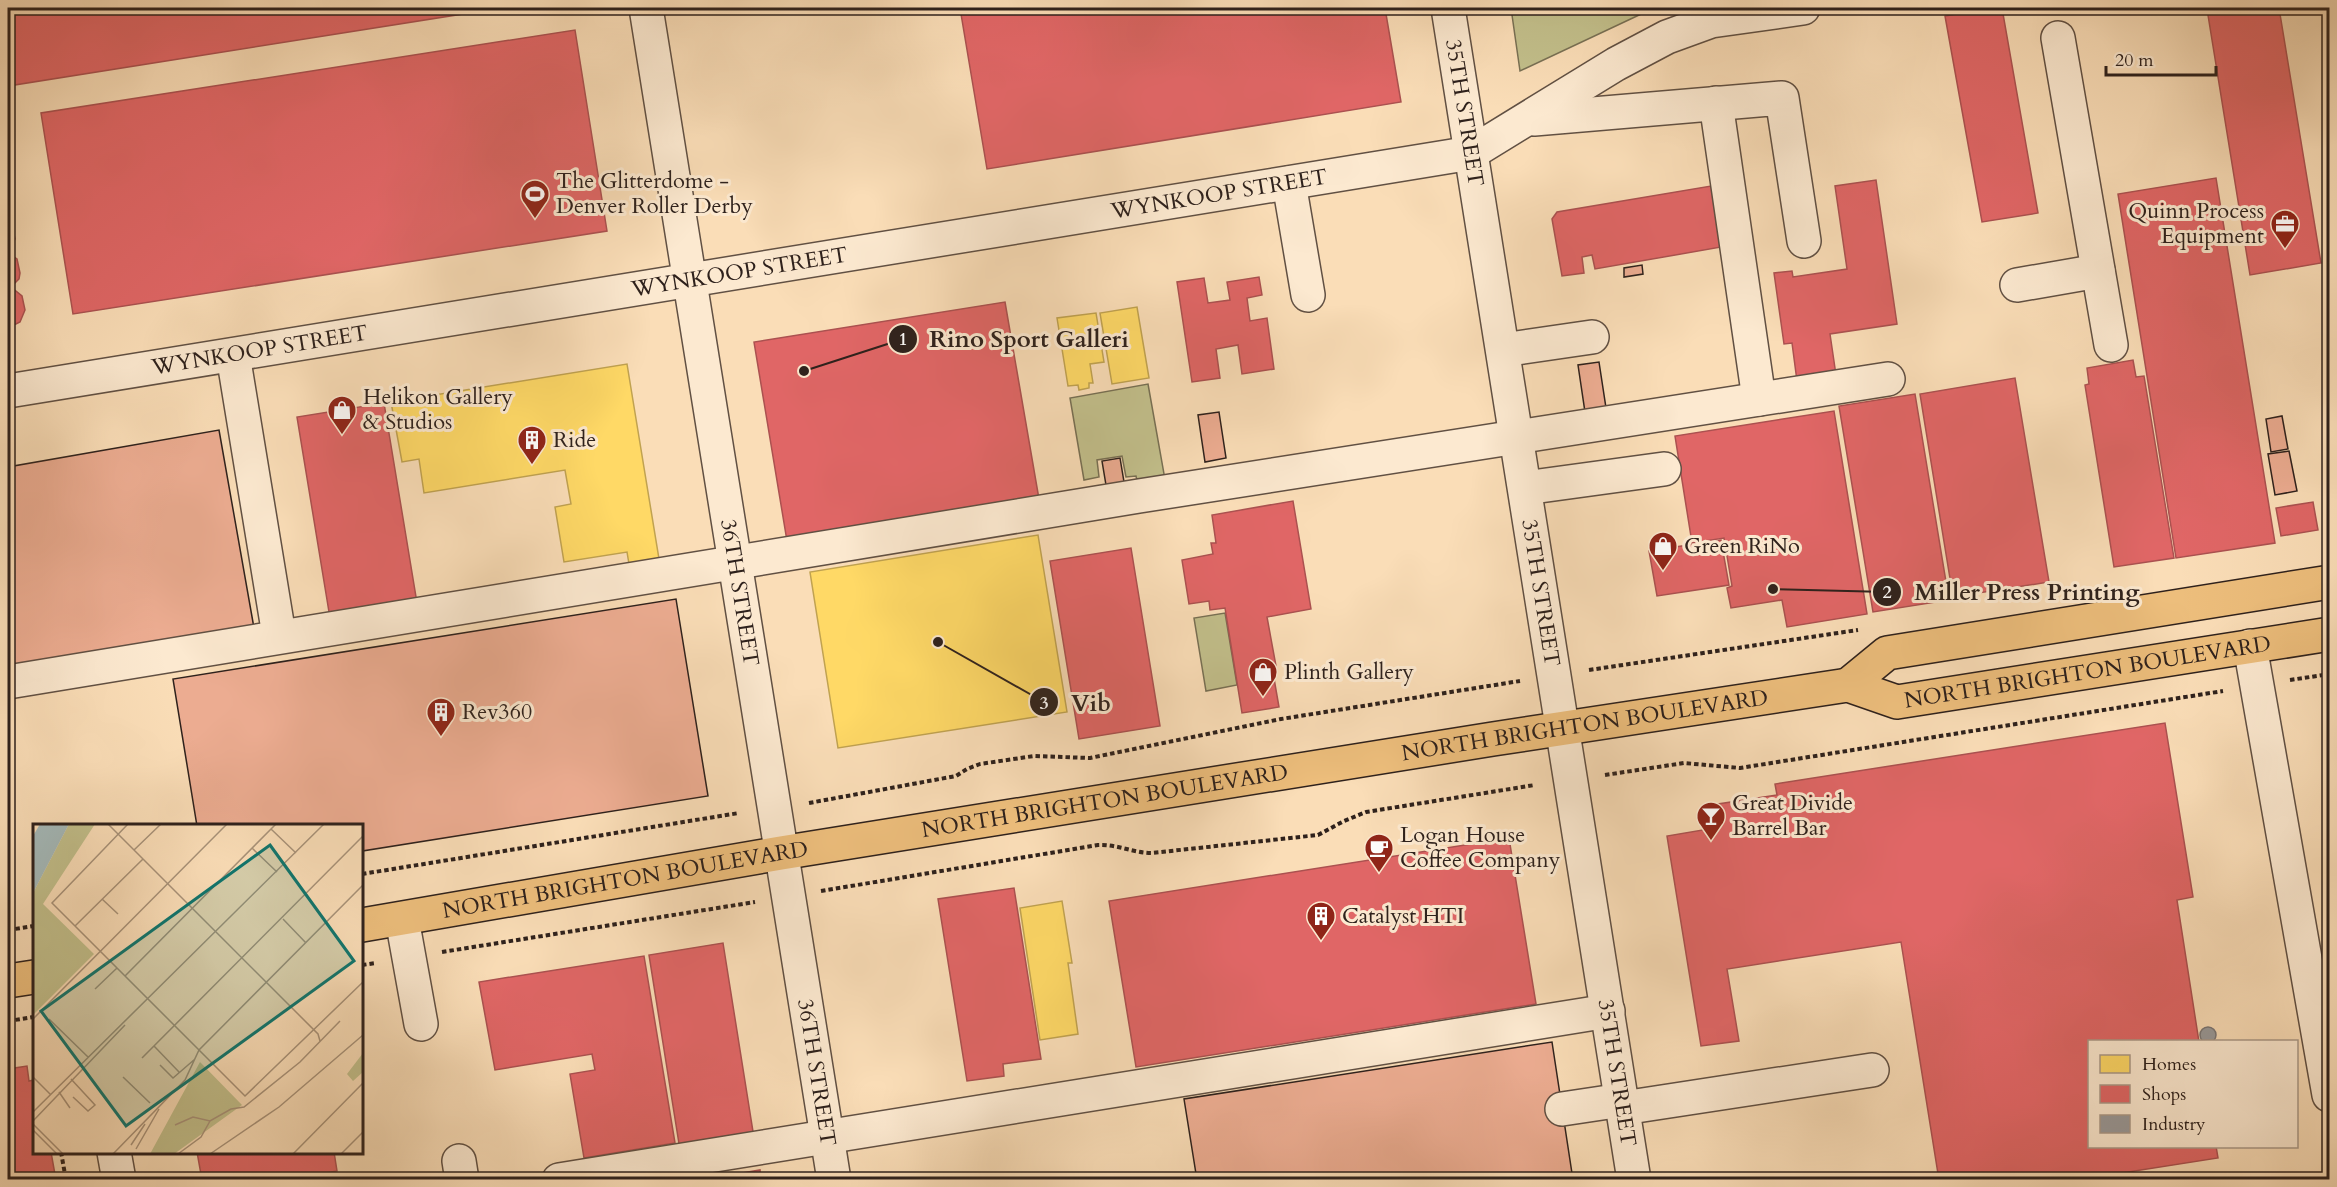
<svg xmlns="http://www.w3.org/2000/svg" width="2337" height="1187" font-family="Cardo,serif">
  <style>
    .grass { fill: #c2bf8b; stroke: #787054; stroke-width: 1.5 }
    .homes { fill: #ffd966; stroke: #c0a250; stroke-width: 1.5 }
    .shops { fill: #e06666; stroke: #ab5150; stroke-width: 1.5 }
    .industry { fill: #999; stroke: #797574; stroke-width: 1.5 }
    .building { fill: #ecac91; stroke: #2e211c; stroke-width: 1.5 }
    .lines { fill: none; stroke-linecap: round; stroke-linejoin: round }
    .minor-casing { stroke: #615043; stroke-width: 36 }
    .major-casing { stroke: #2e211c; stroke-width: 36 }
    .path { stroke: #2e211c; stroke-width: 4; stroke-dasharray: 4.5 3; stroke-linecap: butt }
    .minor { stroke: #fce9d0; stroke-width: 33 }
    .major { stroke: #edbe7c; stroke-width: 33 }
    .labels { text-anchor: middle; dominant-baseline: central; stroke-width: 6; stroke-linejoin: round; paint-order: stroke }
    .street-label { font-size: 22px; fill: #2e211c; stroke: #fce9d0 }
    .poi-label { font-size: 22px; fill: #2e211c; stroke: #fce9d0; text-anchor: start }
    .inset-road { fill: none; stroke: #a89279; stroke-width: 1.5 }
    .view { fill: #0f766e; fill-opacity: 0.15; stroke: #0f766e; stroke-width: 3 }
    .inset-edge { fill: none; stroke: #2e211c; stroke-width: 3 }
    .leader { fill: none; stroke: #2e211c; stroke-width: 2 }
    .callout-dot { fill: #2e211c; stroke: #fce9d0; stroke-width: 2 }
    .mark-label { font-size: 18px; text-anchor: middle; font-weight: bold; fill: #fff }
    .callout-label { font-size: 24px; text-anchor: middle; font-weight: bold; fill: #2e211c; stroke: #fce9d0; stroke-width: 6; stroke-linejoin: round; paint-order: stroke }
  </style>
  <rect width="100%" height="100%" fill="#faddb7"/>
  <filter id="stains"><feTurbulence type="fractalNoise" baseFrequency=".00333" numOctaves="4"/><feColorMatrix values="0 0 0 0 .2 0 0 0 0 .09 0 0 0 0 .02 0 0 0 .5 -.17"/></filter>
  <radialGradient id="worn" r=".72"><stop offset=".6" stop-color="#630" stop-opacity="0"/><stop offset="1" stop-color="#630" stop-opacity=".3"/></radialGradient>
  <g class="grass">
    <polygon points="1511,8 1654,8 1520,71"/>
    <polygon points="1148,384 1166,485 1139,489 1136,476 1126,477 1122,456 1097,460 1099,477 1084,480 1070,398"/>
    <polygon points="1225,613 1237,685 1206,691 1194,618"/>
  </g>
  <g class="homes">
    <polygon points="1137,307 1149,378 1112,384 1100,313"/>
    <polygon points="1096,313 1104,362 1090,364 1093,383 1089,383 1089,388 1079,390 1078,385 1068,386 1057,318"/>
    <polygon points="627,364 659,559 629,564 627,552 564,562 555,507 571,504 565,470 424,493 419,459 402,462 391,402"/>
    <polygon points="1038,535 1067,712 838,748 810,572"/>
    <polygon points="1062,901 1072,963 1068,963 1078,1034 1040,1040 1020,908"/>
  </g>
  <g class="shops">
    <polygon points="8,8 488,8 488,10 8,86"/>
    <polygon points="960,8 1385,8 1401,102 987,169"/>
    <polygon points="1994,8 2002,8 2038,213 1982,222 1945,16"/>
    <polygon points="2217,8 2279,8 2321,263 2250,275 2207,9"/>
    <polygon points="575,30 607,231 73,314 41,113"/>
    <polygon points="2216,178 2275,543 2176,558 2118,194"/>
    <polygon points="1876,180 1897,324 1830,334 1836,375 1797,381 1792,343 1784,344 1774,273 1792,271 1793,277 1847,269 1835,186"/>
    <polygon points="1717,185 1727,246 1595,269 1592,255 1582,257 1584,273 1562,276 1552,219 1557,212"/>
    <polygon points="8,220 12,225 15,239 8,253 17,259 20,273 19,279 11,287 22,296 25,310 20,322 8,328"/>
    <polygon points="1259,277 1262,295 1247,298 1250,321 1267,318 1274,369 1242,374 1238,345 1216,349 1220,378 1192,382 1177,282 1204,278 1208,303 1230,300 1227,282"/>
    <polygon points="1005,302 1039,499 787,541 754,342"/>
    <polygon points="2133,360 2136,377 2144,376 2174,558 2114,567 2085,385 2089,384 2087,368"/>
    <polygon points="2015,378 2049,582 1953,597 1920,394"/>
    <polygon points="1915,394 1949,600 1873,612 1839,406"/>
    <polygon points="384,403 417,603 330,618 297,417"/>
    <polygon points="1834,411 1867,614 1787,627 1782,600 1731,608 1727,588 1732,586 1724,538 1692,543 1675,436"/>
    <polygon points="1293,501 1311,609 1267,617 1276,666 1272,667 1279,707 1242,713 1225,608 1210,610 1209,601 1189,604 1182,560 1213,554 1211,543 1216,543 1212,515"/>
    <polygon points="2313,502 2318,530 2281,536 2276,508"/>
    <polygon points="1721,540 1729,585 1657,596 1649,551"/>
    <polygon points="1131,548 1160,726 1079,739 1050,561"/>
    <polygon points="2165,723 2193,897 2177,900 2199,1042 2090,1042 2090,1146 2216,1146 2218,1158 2077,1180 1939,1180 1901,942 1727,969 1739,1041 1701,1046 1667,836 1709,829 1705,806 1777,795 1775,784"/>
    <polygon points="1509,838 1536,1004 1136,1067 1109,901"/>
    <polygon points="1014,888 1041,1059 1003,1064 1004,1076 967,1081 938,899"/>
    <polygon points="723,943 754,1138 680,1150 649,955"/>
    <polygon points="644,956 675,1143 584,1158 570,1074 595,1070 592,1054 495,1070 479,982"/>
    <polygon points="27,1066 29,1081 34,1080 34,1152 51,1152 56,1180 8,1180 8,1069"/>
    <polygon points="197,1152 334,1152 337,1171 284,1180 202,1180"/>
    <polygon points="760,1170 761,1180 702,1180"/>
  </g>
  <circle class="industry" cx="2208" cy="1035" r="8"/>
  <g class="building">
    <polygon points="1642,265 1643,274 1624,277 1624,268"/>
    <polygon points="1599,362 1606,408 1585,412 1578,365"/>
    <polygon points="1219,412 1226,458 1205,462 1198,415"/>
    <polygon points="2282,416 2288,449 2271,452 2266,419"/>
    <polygon points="219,430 254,628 8,670 8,467"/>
    <polygon points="2289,451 2297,491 2275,495 2268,454"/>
    <polygon points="1120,458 1126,494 1108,497 1102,461"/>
    <polygon points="676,599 708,796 362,851 362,826 197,826 173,679"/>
    <polygon points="1552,1042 1573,1180 1197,1180 1184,1099"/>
  </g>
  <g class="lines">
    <g class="minor-casing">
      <g id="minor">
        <path id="s1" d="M646,8L834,1180"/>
        <path id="s2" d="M1448,8L1634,1180"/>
        <polyline points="2058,38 2111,345"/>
        <polyline points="1716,103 1759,399"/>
        <polyline points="1534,119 1782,98 1804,241"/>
        <polyline points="1289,183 1308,295"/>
        <polyline points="2017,285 2098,271"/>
        <polyline points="1503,350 1592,337"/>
        <polyline points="233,355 277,623"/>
        <path id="s3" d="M8,391L1471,153L1616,64L1667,37L1711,21L1803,8"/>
        <polyline points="1525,488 1664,469"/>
        <polyline points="2250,646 2329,1095"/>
        <polyline points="8,682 1139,496 1888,379"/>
        <polyline points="402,919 421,1024"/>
        <polyline points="1623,1108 1872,1070"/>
        <polyline points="1562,1109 1622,1100"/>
        <polyline points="114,1152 119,1180"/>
        <polyline points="459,1161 462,1180"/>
        <polyline points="559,1180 1608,1011"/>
      </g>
    </g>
    <g class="major-casing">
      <g id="major">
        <polyline points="1848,685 1887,653 2330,582"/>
        <path id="s4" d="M362,925L781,853L1493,739L1848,685L1897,702L2330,634"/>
        <polyline points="8,981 34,977"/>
      </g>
    </g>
    <g class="path">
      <polyline points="1589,670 1858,630"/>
      <polyline points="2290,680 2330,674"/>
      <polyline points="1605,775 1684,763 1740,768 2223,691"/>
      <polyline points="809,803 956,776 967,769 980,764 1034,756 1090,758 1281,719 1520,681"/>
      <polyline points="362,874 739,813"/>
      <path d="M821,891L1098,845C1117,844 1133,853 1152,853L1318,835L1344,821L1366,812L1535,785"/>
      <polyline points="8,930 34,926"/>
      <polyline points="442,952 755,902"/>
      <polyline points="362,965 376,963"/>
      <polyline points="8,1021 34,1017"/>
      <polyline points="61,1152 66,1180"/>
    </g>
    <use href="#minor" class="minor"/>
    <use href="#major" class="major"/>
  </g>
  <defs>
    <g id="stadium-pin" transform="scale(1.5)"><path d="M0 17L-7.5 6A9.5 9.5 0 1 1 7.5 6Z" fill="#8f2418" stroke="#fce9d0"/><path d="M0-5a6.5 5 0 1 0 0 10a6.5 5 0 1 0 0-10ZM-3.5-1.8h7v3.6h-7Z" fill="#fff"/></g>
    <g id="office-pin" transform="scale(1.5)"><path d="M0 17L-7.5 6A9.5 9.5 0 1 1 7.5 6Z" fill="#8f2418" stroke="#fce9d0"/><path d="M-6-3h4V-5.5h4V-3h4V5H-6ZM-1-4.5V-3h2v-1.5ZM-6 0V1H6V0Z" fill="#fff"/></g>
    <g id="shop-pin" transform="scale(1.5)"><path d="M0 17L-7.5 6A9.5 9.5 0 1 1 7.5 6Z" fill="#8f2418" stroke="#fce9d0"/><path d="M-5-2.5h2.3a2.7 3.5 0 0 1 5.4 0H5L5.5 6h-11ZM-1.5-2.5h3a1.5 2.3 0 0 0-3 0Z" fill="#fff"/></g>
    <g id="building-pin" transform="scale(1.5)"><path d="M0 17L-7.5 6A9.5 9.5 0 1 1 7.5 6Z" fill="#8f2418" stroke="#fce9d0"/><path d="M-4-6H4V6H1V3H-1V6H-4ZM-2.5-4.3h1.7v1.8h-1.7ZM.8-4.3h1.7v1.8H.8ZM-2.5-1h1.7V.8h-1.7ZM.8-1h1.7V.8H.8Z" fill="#fff"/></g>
    <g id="bar-pin" transform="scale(1.5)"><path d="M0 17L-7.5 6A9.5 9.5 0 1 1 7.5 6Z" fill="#8f2418" stroke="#fce9d0"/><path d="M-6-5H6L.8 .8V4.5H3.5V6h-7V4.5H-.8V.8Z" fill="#fff"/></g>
    <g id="cafe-pin" transform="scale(1.5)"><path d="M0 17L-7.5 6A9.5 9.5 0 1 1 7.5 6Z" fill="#8f2418" stroke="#fce9d0"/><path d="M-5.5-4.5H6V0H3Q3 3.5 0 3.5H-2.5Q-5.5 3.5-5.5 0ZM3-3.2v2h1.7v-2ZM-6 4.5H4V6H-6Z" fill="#fff"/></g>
  </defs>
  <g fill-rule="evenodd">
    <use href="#stadium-pin" x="535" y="194"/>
    <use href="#office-pin" x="2285" y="224"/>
    <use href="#shop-pin" x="342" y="410"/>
    <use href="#building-pin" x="532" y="440"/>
    <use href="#shop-pin" x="1663" y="546"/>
    <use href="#shop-pin" x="1263" y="672"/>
    <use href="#building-pin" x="441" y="712"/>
    <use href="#bar-pin" x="1711" y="816"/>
    <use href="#cafe-pin" x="1379" y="848"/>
    <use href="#building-pin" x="1321" y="916"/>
  </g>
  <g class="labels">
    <g class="street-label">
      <text stroke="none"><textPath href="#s2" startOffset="106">35TH STREET</textPath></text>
      <text stroke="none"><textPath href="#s3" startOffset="1227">WYNKOOP STREET</textPath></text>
      <text stroke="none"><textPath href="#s3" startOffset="741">WYNKOOP STREET</textPath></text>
      <text stroke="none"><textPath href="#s3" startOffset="255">WYNKOOP STREET</textPath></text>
      <text stroke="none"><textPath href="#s1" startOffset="592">36TH STREET</textPath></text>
      <text stroke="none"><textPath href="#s2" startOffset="592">35TH STREET</textPath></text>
      <text stroke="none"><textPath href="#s4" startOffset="1750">NORTH BRIGHTON BOULEVARD</textPath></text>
      <text stroke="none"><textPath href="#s4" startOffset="1239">NORTH BRIGHTON BOULEVARD</textPath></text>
      <text stroke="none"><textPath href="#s4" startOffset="753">NORTH BRIGHTON BOULEVARD</textPath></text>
      <text stroke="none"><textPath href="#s4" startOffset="267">NORTH BRIGHTON BOULEVARD</textPath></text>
      <text stroke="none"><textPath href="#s1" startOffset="1078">36TH STREET</textPath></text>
      <text stroke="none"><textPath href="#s2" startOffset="1078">35TH STREET</textPath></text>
    </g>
    <g class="poi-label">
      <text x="556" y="181">The Glitterdome -<tspan x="556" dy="25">Denver Roller Derby</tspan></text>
      <text x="2264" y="211" text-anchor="end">Quinn Process<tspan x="2264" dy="25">Equipment</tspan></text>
      <text x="363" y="397">Helikon Gallery<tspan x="363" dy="25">&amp; Studios</tspan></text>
      <text x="553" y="440">Ride</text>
      <text x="1684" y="546">Green RiNo</text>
      <text x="1284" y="672">Plinth Gallery</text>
      <text x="462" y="712">Rev360</text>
      <text x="1732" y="803">Great Divide<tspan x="1732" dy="25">Barrel Bar</tspan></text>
      <text x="1400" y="835">Logan House<tspan x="1400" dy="25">Coffee Company</tspan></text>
      <text x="1342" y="916">Catalyst HTI</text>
    </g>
  </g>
  <g transform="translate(33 824)">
    <rect width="330" height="330" fill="#faddb7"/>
    <path d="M330,229V248L320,257L314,250ZM167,238L209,281L141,330H117Z" fill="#c2bf8b"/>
    <path d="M36,0H62L10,80L61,130L0,191V69Z" fill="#c2bf8b"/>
    <path d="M7,0H36L0,69V12Z" fill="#a4b9b9"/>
    <path class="inset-road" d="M75,0L285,210L287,217M95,0L19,79L212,272L330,158M238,5L263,29M219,24L244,48M101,26L128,0M69,75L85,90M250,95L273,119M42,102L110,35M92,152L243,0M62,165L84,144M0,195L194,0M16,195L55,233M121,222L146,248M109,234L330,12M127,241L140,254L162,235M0,253L18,271M90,253L117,279M38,255L62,281L55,287L40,273M26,268L37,284M0,288L291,0M0,297L92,201M0,300L30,330M142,301L160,293L177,297L198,285L211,283L267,238L307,197M0,306L24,330M98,321L112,300M103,325L126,285M80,330L152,256L166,226L330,61M145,330L168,313L177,297M177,330L246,283L330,211M260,330L330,259M308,330L330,308"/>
    <path class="view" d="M237,21L321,137L93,302L8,187Z"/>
    <rect width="330" height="330" class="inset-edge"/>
  </g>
  <path class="leader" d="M804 371L903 339M1773 589L1887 592M938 642L1044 702"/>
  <g class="callout-dot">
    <circle cx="804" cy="371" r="6"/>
    <circle cx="1773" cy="589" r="6"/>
    <circle cx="938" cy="642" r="6"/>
    <circle cx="903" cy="339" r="15"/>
    <circle cx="1887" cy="592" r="15"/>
    <circle cx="1044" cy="702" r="15"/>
  </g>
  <g class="mark-label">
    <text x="903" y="345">1</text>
    <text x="1887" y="598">2</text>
    <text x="1044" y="709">3</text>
  </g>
  <g class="callout-label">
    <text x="1029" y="347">Rino Sport Galleri</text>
    <text x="2027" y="600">Miller Press Printing</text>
    <text x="1091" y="711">Vib</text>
  </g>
  <rect width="2337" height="1187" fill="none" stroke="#faddb7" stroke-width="30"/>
  <rect x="9" y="9" width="2319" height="1169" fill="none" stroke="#2e211c" stroke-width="3"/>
  <rect x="15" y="15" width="2307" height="1157" fill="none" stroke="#2e211c" stroke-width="1.5"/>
  <rect x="2088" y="1040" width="210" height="108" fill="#fce9d0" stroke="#aa9988" stroke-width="1.5"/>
  <rect x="2100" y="1055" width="30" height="18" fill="#ffd966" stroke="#aa9988" stroke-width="1.5"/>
  <text x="2142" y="1070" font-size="18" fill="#2e211c">Homes</text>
  <rect x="2100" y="1085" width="30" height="18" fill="#e06666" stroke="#aa9988" stroke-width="1.5"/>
  <text x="2142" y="1100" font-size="18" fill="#2e211c">Shops</text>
  <rect x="2100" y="1115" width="30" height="18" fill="#999999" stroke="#aa9988" stroke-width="1.5"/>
  <text x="2142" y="1130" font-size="18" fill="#2e211c">Industry</text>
  <path d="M2106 66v9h110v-9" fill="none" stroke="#2e211c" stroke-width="3"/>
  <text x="2115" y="66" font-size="18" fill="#2e211c" stroke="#fce9d0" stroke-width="4.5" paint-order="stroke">20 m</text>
  <rect width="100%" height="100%" filter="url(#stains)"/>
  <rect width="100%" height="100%" fill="url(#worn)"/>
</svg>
